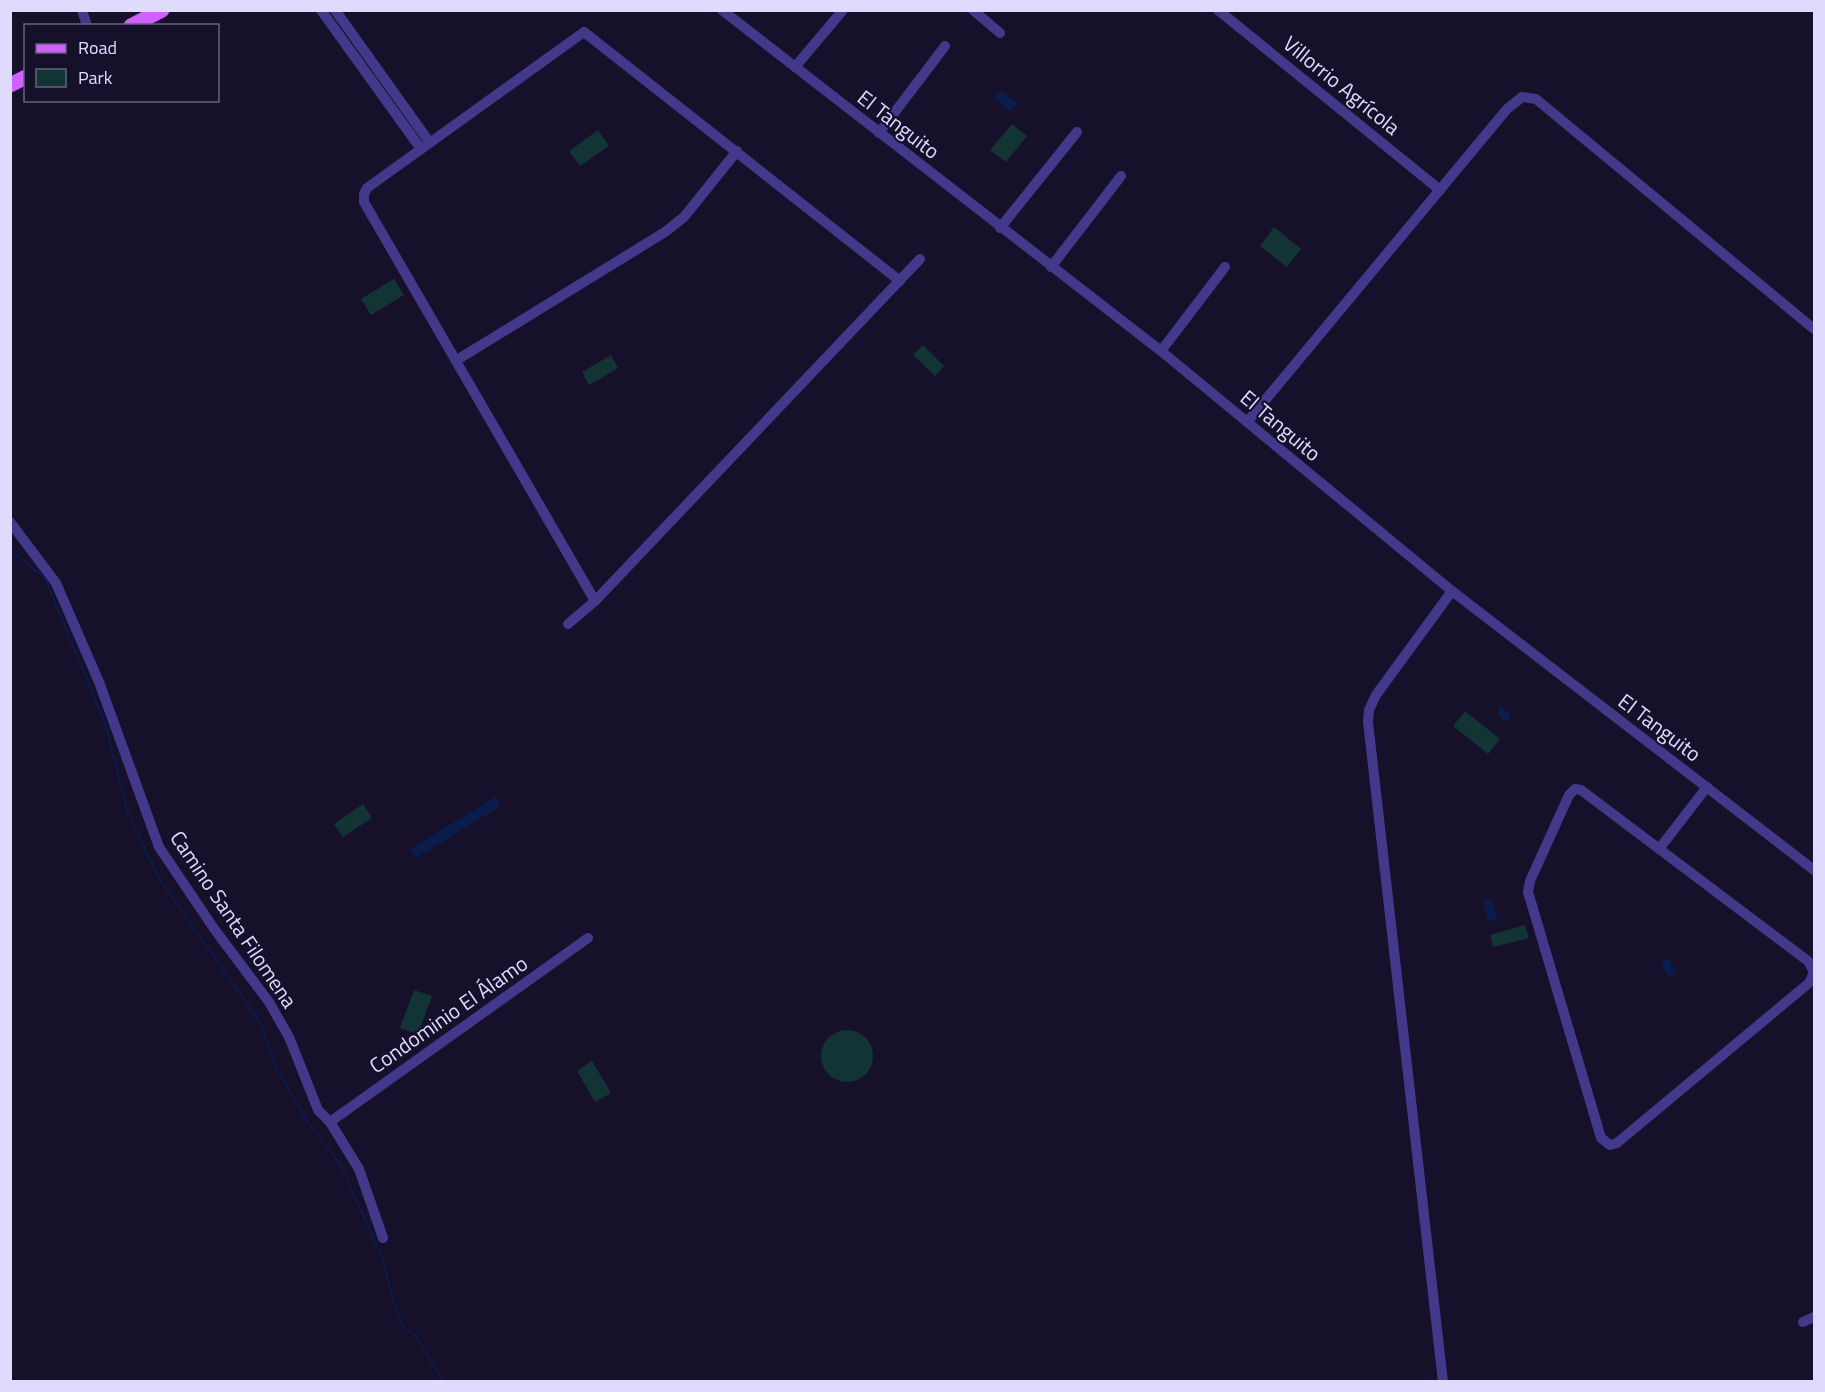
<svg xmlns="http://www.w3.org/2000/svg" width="1825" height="1392" font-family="'Titillium Web',sans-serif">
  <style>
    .green { fill: #133435 }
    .water { fill: #091c4b }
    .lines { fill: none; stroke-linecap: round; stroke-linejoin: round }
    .stream { stroke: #091c4b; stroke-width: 2 }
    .street { stroke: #42398b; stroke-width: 10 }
    .primary { stroke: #cf61ff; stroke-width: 15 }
    .labels { text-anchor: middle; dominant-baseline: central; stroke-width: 4.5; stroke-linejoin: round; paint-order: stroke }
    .street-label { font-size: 21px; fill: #e1daff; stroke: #16102b }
  </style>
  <rect width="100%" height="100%" fill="#16102b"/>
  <g class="green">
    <polygon points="1012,124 1027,136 1006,162 990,150"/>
    <polygon points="598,130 609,146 580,166 569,151"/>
    <polygon points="1274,227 1301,249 1287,267 1260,246"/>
    <polygon points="394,279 404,295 371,315 361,299"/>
    <polygon points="923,345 944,366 935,376 913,355"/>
    <polygon points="611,355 618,368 589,385 582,372"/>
    <polygon points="1465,711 1500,739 1488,754 1453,726"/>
    <polygon points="363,804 372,818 343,837 334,824"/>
    <polygon points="1525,925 1529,938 1493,947 1490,935"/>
    <polygon points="414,990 432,996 418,1034 400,1028"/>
    <circle cx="847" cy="1056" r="26"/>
    <polygon points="592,1061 611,1093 595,1102 577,1071"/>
  </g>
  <g class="water">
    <polygon points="1002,91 1017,103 1010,112 994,97"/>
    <polygon points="1500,707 1510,714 1510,720 1503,720 1497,714"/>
    <polygon points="495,797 501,806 416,858 410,849"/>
    <polygon points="1491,899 1498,919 1489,922 1482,901"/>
    <polygon points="1668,958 1677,972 1669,977 1660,964"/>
  </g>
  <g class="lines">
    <polyline class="stream" points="10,550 45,578 106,726 127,810 158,877 260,1022 276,1068 309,1124 340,1164 382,1257 393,1300 403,1326 416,1336 443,1382"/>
    <g class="street">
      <polyline points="82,10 87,26"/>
      <polyline points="321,10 421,149"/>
      <polyline points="335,10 430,143"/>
      <polyline points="722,10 1161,351 1452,591 1814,870"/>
      <polyline points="973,10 1000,33"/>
      <polyline points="1218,10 1440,190"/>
      <polyline points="795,67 843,10"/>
      <polyline points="879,133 945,46"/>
      <polyline points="1000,228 1077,132"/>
      <polyline points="1051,267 1121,176"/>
      <polyline points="1161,351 1225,267"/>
      <polyline points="457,360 665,232 684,217 737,151"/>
      <polyline points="1247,422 1507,109 1522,97 1536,99 1814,329"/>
      <polyline points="10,522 56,583 99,682 159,847 215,930 269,1002 289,1037 318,1110 330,1122 359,1169 383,1238"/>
      <polyline points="595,601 364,202 364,194 367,188 584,32 900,281"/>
      <polyline points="568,624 595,601 920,259"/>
      <polygon points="1575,789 1581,790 1808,961 1814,972 1809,983 1617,1143 1610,1145 1601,1138 1528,892 1530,881 1569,795"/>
      <polyline points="1659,849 1707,787"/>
      <polyline points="330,1122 588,938"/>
      <polyline points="1803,1322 1814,1317"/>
      <polyline points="1443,1382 1368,722 1369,710 1376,695 1452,591"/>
    </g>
    <g class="primary">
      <polyline points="131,26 162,10"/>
      <polyline points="10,85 26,77"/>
    </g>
  </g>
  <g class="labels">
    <g class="street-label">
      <text transform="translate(1342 85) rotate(39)">Villorrio Agrícola</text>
      <text transform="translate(899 124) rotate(38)">El Tanguito</text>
      <text transform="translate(1281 425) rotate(40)">El Tanguito</text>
      <text transform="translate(1660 727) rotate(37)">El Tanguito</text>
      <text transform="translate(234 919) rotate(56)">Camino Santa Filomena</text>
      <text transform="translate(448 1014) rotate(-35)">Condominio El Álamo</text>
    </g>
  </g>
  <rect width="1825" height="1392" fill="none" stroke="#e1daff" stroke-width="24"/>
  <rect x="24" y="24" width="195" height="78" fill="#16102b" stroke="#676180" stroke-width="1.5"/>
  <rect x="36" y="44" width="30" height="9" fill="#cf61ff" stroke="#676180" stroke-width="1.5"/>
  <text x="78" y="54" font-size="18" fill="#e1daff">Road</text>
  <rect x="36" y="69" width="30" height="18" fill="#133435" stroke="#676180" stroke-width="1.5"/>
  <text x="78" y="84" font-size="18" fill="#e1daff">Park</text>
</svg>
